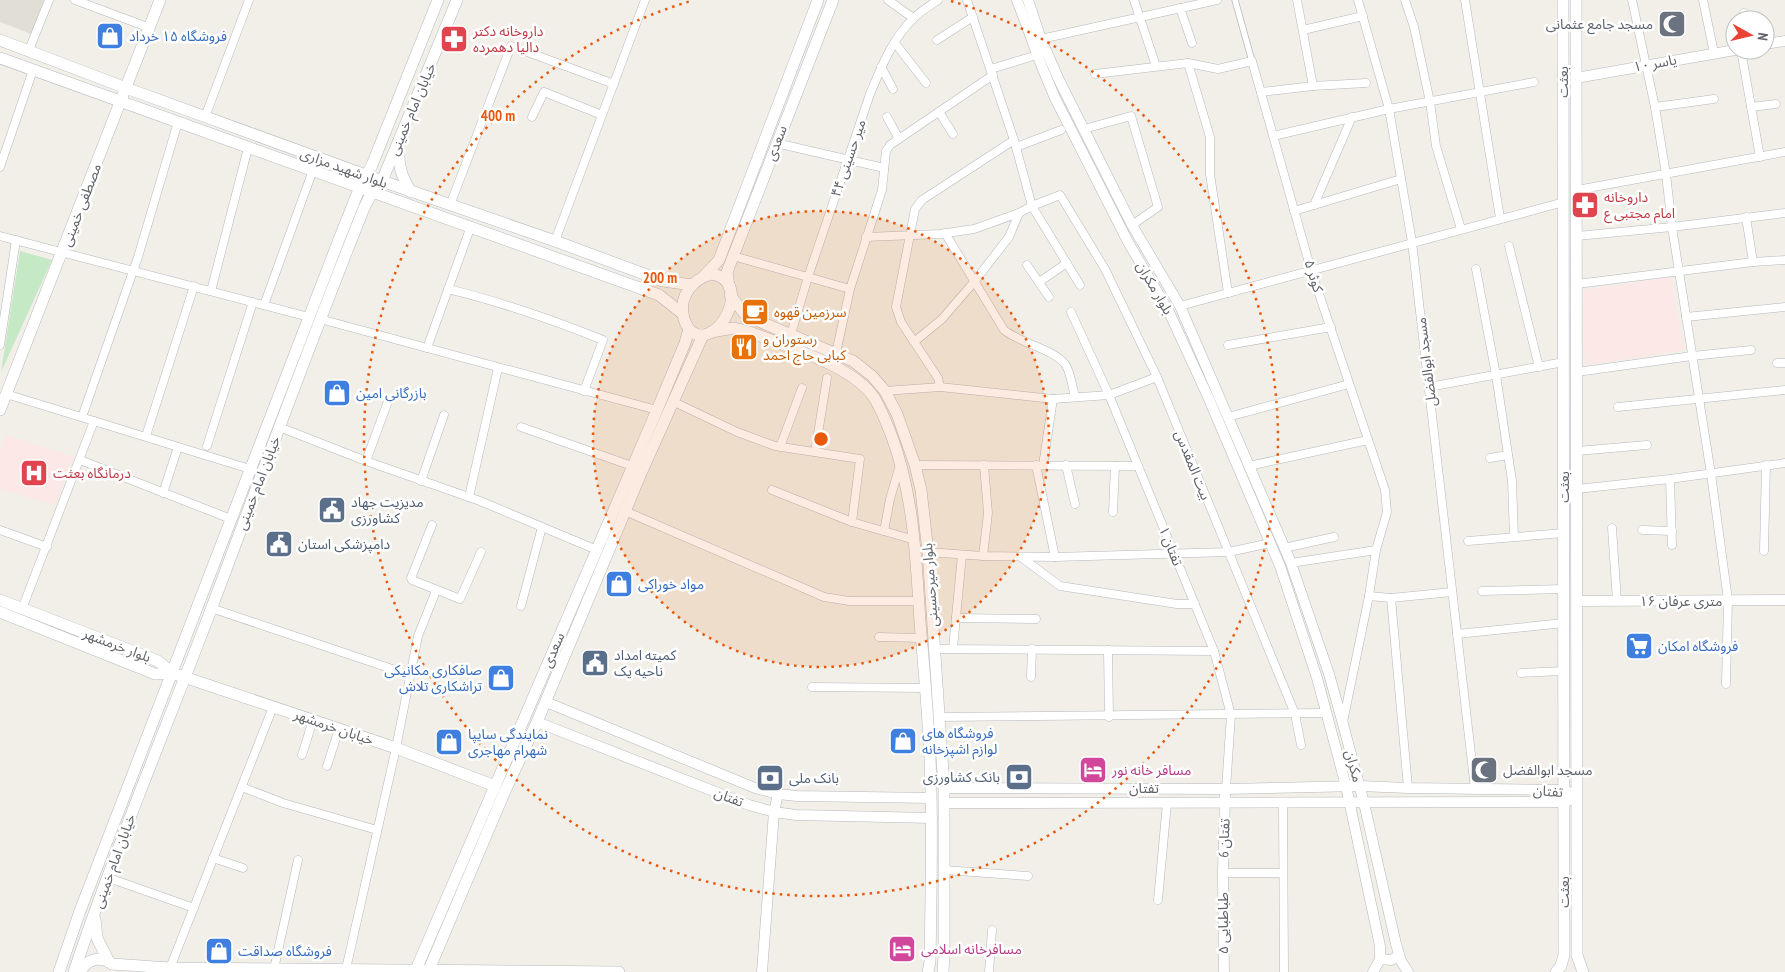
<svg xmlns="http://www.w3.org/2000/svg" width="1785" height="972" font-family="'PT Sans Narrow','Noto Sans Arabic',sans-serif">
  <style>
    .education { fill: #e1ded6 }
    .medical { fill: #fce8e6 }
    .green { fill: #c5e8c5 }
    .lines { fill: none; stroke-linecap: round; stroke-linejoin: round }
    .pedestrian-casing { stroke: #b5b8bc; stroke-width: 7 }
    .minor-casing { stroke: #b5b8bc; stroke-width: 9 }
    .tertiary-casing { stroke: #b5b8bc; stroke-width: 11 }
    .secondary-casing { stroke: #b6babf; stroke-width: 12 }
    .pedestrian { stroke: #fff; stroke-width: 5.5 }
    .minor { stroke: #fff; stroke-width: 8 }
    .tertiary { stroke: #fff; stroke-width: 10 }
    .secondary { stroke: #fff; stroke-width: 11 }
    .ring { fill: none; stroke: #e8590c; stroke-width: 2.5; stroke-dasharray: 2.5 5 }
    .labels { text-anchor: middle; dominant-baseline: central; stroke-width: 5; stroke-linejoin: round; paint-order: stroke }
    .worship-label { font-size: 14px; fill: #5b616d; stroke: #fff; text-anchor: end }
    .health-label { font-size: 14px; fill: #be3a42; stroke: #fff; text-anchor: start }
    .shop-label { font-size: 14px; fill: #366cbe; stroke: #fff; text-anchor: start }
    .street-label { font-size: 14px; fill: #5f6368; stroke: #fff }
    .food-label { font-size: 14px; fill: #c56008; stroke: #fff; text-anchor: start }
    .service-label { font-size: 14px; fill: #4e5e75; stroke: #fff; text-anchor: start }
    .hotel-label { font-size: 14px; fill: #b23c85; stroke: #fff; text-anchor: start }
    .centre { fill: #e8590c; stroke: #fff; stroke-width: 2.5 }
    .ring-label { font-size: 15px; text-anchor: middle; font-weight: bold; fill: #e8590c; stroke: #fff; stroke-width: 5; stroke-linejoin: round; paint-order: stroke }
  </style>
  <rect width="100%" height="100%" fill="#f1efe8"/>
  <polygon class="education" points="0,0 44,0 31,34 0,22"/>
  <g class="medical">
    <polygon points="1671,277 1684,350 1588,365 1585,362 1583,290"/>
    <polygon points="6,435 74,457 55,505 0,489 0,450"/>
  </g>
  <polygon class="green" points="20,251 52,260 1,372"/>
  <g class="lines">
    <g class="pedestrian-casing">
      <polyline id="pedestrian" points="1235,0 1252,61"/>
    </g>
    <g class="minor-casing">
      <g id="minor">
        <polyline points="75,0 150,28"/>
        <polyline points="888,0 913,18"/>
        <polyline points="967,0 1014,140 1032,206 1080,285"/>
        <polyline points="1134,0 1156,66"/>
        <polyline points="1297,0 1313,86"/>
        <polyline points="1358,0 1389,109 1412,242 1475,789"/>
        <polyline points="1405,0 1414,27 1430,102 1436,146 1461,229"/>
        <polyline points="1465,0 1500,218"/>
        <polyline points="1632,0 1655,107 1666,174 1672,227 1711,474 1728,600 1726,684"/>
        <polyline points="1703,0 1714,53"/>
        <polyline points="1180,8 1192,43"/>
        <polyline points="1744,13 1745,20"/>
        <polyline points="1303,30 1363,16"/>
        <polyline points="1041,39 1217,0"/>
        <polyline points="937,40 973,17"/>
        <polyline points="895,43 926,83"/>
        <polyline points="29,50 49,0"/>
        <polyline points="1741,50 1760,157"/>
        <polyline points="1188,63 1210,137 1210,174 1228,293"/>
        <polyline points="881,67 893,89"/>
        <polyline points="991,69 1037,55"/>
        <polyline points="1095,74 1188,63 1218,69 1252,61 1311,270 1385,490 1387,512 1376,550 1369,596 1343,722"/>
        <polyline points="1261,92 1313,86 1366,83"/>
        <polyline points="1655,107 1714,99"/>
        <polyline points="1751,107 1776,104"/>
        <polyline points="939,112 953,134"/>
        <polyline points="205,117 249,0"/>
        <polyline points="532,117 544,92 602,115"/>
        <polyline points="887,117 899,139"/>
        <polyline points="1084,129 1131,116 1158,207 1132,225"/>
        <polyline points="1273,136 1389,109 1534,82"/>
        <polyline points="776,143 884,168"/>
        <polyline points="1016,147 1061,130"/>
        <polyline points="0,167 33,70"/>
        <polyline points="1577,190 1785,152"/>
        <polyline points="450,205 511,46 614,84"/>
        <polyline points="1314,205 1352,117"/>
        <polyline points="1294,211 1401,179"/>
        <polyline points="1746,217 1753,262"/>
        <path d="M945,233L1004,330C1020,343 1055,350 1065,364C1070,370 1073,389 1075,397"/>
        <polyline points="0,236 309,317"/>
        <polyline points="1577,236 1672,227 1785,213"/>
        <polyline points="866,237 940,234 974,229 1019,213 1032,206 1060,195 1105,269 1157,377 1295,714 1301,745"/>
        <polyline points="555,241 645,0"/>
        <polyline points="1509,246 1539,367"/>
        <polyline points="733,256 850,289"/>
        <polyline points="1027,265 1049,297"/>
        <polyline points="1476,269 1496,375 1512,481 1514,537"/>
        <polyline points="1039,282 1067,263"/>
        <polyline points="1577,284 1753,262 1785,260"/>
        <path d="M448,289C502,302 553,320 603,340L584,391"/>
        <polyline points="211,291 248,148"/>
        <polyline points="264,305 313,170"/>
        <polyline points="1180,306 1564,202"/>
        <polyline points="1071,312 1109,395 1214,651 1231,715 1226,789"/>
        <polyline points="1686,317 1785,307"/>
        <polyline points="320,319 657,410"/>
        <path d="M791,334L808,277L870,94C881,68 892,39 913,19C920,11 930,6 938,0"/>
        <polyline points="914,342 942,319 974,282 1009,237 1019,213"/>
        <polyline points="0,345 16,240"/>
        <polyline points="1228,345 1331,327"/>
        <polyline points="427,348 471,226"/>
        <polyline points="836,353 850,289 882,190 886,151 890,145 993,75"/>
        <polyline points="1777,363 1785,363"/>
        <polyline points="1577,372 1692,356 1751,350"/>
        <polyline points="940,387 938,378 901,322 896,307 915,209 922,200 1014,140"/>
        <polyline points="1429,387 1564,362"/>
        <polyline points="885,391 940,387 1053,399 1109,395 1157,377"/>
        <polyline points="6,394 250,469"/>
        <polyline points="672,401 737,432 775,446 860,459 852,522"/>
        <polyline points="1618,407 1785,390"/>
        <polyline points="82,417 138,257 178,122"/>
        <polyline points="1228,417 1349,384"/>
        <polyline points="279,427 366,461 480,501 597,550"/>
        <polyline points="521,427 632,466"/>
        <polyline points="146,436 194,286"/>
        <polyline points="207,446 253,302"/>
        <polyline points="780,447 802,388"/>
        <polyline points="1577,451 1647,445"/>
        <polyline points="815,452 827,378"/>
        <polyline points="1490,458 1508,455"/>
        <polyline points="80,460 231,519"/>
        <polyline points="366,461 387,404"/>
        <polyline points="915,465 1138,466"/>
        <polyline points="1036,465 1055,557"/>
        <polyline points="1043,465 1053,399"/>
        <polyline points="1066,465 1075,504"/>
        <polyline points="1249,466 1368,440"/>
        <polyline points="1670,479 1672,545"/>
        <polyline points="421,481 444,415"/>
        <polyline points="1577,489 1670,479 1785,463"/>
        <polyline points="772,490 852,522 915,540"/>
        <polyline points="163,493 178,447"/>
        <polyline points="469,497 498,368"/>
        <polyline points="625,511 824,597 849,601 919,601"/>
        <polyline points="1113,512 1115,466"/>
        <polyline points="432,525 411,578 412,580 460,599 481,552"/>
        <polyline points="1612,528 1617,601"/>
        <polyline points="0,530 47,547"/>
        <polyline points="1642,530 1672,531"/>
        <polyline points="884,531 890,499 900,465"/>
        <polyline points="1468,541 1564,533"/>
        <polyline points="1284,548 1334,537"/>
        <polyline points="1764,551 1766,465"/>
        <polyline points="928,552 983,556 1055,557 1229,552 1270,543"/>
        <polyline points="983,556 988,513 984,465"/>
        <polyline points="1021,557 1060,586 1177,604 1195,604"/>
        <polyline points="1291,563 1376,550"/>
        <polyline points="1482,591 1564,589"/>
        <polyline points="1369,596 1391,598 1452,592"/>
        <polyline points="1391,598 1408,788"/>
        <polyline points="521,606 542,527"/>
        <polyline points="211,608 410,675"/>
        <polyline points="22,609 94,421"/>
        <polyline points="956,618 1036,619"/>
        <polyline points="1457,634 1564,623"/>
        <polyline points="879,637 922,638"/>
        <polyline points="953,648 962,555"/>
        <polyline points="934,649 1214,651"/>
        <polyline points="1108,650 1109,717"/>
        <polyline points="1521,673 1564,671"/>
        <polyline points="1031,677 1032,649"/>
        <polyline points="812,687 925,688"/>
        <polyline points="939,717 1326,713"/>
        <polyline points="302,755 313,720"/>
        <polyline points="327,766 339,729"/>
        <polyline points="242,787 283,803 377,830"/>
        <polyline points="1283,803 1284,972"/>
        <polyline points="213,858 243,868"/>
        <polyline points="944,870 1028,876"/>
        <polyline points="1223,873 1283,873"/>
        <polyline points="106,877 194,908"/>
        <polyline points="1158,900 1167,803"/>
        <polyline points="170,968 273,707"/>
        <polyline points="274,969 298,860"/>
        <polyline points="346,969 396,748 418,636 436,591"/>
        <polyline points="989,972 992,930"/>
      </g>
    </g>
    <g class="tertiary-casing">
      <g id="tertiary">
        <polyline points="1017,0 1042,67 1055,98 1128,242 1169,312 1209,399 1280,566 1317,678 1346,786 1380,946 1380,959 1373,972"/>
        <polyline points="1028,0 1041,39 1059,80 1132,225 1180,306 1291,563 1329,674 1343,724 1364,803 1396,944 1401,961 1408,972"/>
        <polyline points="1765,44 1785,41"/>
        <polyline points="1576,78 1735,50"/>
        <polyline points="1578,601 1785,600"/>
        <polyline points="546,702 755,788 778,794 797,796 931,798"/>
        <polyline points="537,722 749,805 774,812 796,815 932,818"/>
        <polyline points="944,788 1226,789 1360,786 1408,788 1564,790 1577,796"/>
        <polyline points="944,803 1564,802 1570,800"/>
        <polyline points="1380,959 1391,960 1399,956"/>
        <polyline points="762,972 774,812 778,794"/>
        <polyline points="1224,972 1223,873 1225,796"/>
      </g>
    </g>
    <g class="secondary-casing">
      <g id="secondary">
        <polyline points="1576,0 1577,955 1583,972"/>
        <polyline points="0,40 126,88 382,181 555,241 663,281 692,285"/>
        <polyline points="0,58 659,295 683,314"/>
        <path d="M399,146C398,166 401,175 411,192"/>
        <path d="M711,274C757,280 715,357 689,329C686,325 684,320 683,315C680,295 692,280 711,274Z"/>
        <polyline points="703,277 719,260 818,0"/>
        <polyline points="729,287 727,272 833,0"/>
        <polyline points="730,295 744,313 756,320 853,361 872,376 885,391 897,414 915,465 921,490 928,552 944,788 944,956 943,972"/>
        <path d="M711,332L734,328L750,332C787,347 853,365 875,399C882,411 887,424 892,437C914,497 916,559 920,622C924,668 928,713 930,758C933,826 931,894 930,962L928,972"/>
        <polyline points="0,410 160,0"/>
        <polyline points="0,600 158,661 172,673 155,674 0,612"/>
        <polyline points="178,675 396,748 495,786"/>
        <polyline points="95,919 97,938 109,962"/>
        <polyline points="112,964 170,968 619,972"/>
        <polyline points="59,972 80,911 340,237 360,187 372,165 438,0"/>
        <path d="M74,972C115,849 166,729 212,607C262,474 311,340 364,208L372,192L382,181L457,0"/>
        <path d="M80,972C87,959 100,955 112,964"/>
        <polyline points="415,972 657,410 685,343 689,329"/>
        <polyline points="428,972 505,791 537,722 642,471 703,335"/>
        <polyline points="1556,972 1561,966 1564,955 1563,0"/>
      </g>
    </g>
    <use href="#pedestrian" class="pedestrian"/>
    <use href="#minor" class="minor"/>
    <use href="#tertiary" class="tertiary"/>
    <use href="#secondary" class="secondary"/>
  </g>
  <circle cx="821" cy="439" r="228" fill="#e8590c" fill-opacity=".12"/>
  <g class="ring">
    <circle cx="821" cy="439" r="228"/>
    <path d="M951 1A457 457 0 1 1 691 1"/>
  </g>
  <defs>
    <g id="mosque-square" transform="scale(1.4375)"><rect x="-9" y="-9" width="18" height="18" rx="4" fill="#6b7280" stroke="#fff"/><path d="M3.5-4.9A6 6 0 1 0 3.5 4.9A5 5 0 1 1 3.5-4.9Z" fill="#fff"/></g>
    <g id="shop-square" transform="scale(1.4375)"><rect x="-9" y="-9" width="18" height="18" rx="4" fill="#3f7fe0" stroke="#fff"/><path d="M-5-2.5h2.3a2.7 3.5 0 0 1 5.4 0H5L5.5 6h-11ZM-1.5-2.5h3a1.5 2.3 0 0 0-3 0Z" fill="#fff"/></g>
    <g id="pharmacy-square" transform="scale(1.4375)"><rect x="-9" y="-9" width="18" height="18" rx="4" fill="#e0444e" stroke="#fff"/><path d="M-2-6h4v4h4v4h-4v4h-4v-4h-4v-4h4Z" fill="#fff"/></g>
    <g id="cafe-square" transform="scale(1.4375)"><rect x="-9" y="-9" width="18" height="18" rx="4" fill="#e8710a" stroke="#fff"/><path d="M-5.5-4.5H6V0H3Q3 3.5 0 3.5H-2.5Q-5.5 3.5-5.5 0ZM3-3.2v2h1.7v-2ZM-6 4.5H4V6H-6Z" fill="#fff"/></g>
    <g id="restaurant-square" transform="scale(1.4375)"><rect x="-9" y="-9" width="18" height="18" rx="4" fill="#e8710a" stroke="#fff"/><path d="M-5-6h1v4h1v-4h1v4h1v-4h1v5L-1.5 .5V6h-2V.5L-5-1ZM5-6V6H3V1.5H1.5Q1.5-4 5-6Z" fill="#fff"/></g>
    <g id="hospital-square" transform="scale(1.4375)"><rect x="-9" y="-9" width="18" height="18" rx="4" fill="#e0444e" stroke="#fff"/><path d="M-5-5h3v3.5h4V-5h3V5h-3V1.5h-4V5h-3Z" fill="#fff"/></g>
    <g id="civic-square" transform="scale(1.4375)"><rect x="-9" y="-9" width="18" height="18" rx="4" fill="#5c6f8a" stroke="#fff"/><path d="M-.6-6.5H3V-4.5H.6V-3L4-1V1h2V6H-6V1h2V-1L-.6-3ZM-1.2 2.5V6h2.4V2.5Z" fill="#fff"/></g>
    <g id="supermarket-square" transform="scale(1.4375)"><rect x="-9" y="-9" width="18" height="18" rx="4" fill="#3f7fe0" stroke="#fff"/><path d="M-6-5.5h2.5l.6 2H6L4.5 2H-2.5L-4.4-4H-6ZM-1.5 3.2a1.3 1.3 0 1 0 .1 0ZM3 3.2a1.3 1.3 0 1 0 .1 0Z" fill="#fff"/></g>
    <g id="hotel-square" transform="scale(1.4375)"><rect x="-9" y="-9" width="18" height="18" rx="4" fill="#d1479c" stroke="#fff"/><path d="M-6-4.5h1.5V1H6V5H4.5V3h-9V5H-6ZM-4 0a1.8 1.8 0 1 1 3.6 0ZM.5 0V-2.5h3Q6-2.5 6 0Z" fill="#fff"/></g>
    <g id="bank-square" transform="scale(1.4375)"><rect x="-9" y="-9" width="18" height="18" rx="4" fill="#5c6f8a" stroke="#fff"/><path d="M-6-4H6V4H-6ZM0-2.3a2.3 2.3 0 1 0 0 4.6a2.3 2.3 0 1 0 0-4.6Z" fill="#fff"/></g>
  </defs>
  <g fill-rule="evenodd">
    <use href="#mosque-square" x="1672" y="24"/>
    <use href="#shop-square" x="110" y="36"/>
    <use href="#pharmacy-square" x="454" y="39"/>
    <use href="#pharmacy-square" x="1585" y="205"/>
    <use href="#cafe-square" x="755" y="312"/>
    <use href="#restaurant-square" x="744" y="347"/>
    <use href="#shop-square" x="337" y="393"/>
    <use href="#hospital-square" x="34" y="473"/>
    <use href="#civic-square" x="332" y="510"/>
    <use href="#civic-square" x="279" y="544"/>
    <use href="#shop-square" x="619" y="584"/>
    <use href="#supermarket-square" x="1639" y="646"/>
    <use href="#civic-square" x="595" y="663"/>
    <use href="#shop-square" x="501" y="678"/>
    <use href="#shop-square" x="903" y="741"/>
    <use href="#shop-square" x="449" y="742"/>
    <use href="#hotel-square" x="1093" y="770"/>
    <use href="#mosque-square" x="1484" y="770"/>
    <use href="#bank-square" x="1019" y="777"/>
    <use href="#bank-square" x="770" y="778"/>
    <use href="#hotel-square" x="902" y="949"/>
    <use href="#shop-square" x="219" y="951"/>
  </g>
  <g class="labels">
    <g class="worship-label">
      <text x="1653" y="24">مسجد جامع عثمانی</text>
      <text x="1503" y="770" text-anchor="start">مسجد ابوالفضل</text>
    </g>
    <g class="health-label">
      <text x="473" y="31">داروخانه دکتر<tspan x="473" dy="16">دالیا دهمرده</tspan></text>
      <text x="1604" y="197">داروخانه<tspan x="1604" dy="16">امام مجتبی ع</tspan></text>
      <text x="53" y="473">درمانگاه بعثت</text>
    </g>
    <g class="shop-label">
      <text x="129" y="36">فروشگاه ۱۵ خرداد</text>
      <text x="356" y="393">بازرگانی امین</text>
      <text x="638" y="584">مواد خوراکی</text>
      <text x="1658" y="646">فروشگاه امکان</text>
      <text x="482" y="670" text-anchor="end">صافکاری مکانیکی<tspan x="482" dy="16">تراشکاری تلاش</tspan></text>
      <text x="922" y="733">فروشگاه های<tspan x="922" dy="16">لوازم اشپزخانه</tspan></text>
      <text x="468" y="734">نمایندگی سایپا<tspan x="468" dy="16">شهرام مهاجری</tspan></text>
      <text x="238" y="951">فروشگاه صداقت</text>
    </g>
    <g class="street-label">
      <text transform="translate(1655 63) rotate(-10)">یاسر ۱۰</text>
      <text transform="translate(1563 82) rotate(-90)">بعثت</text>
      <text transform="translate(412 109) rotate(-67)">خیابان امام خمینی</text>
      <text transform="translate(776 143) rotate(-69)">سعدی</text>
      <text transform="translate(848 158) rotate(-71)">میر حسینی ۴۴</text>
      <text transform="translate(344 168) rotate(20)">بلوار شهید مزاری</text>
      <text transform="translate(81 205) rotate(-69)">مصطفی خمینی</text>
      <text transform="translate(1314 276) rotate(72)">کوثر ۵</text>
      <text transform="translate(1155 288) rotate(60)">بلوار مکران</text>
      <text transform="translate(1426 362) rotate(-97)">مسجد ابوالفضل</text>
      <text transform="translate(1193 465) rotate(68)">بیت المقدس</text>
      <text transform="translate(258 483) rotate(-69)">خیابان امام خمینی</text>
      <text transform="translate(1564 487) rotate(-90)">بعثت</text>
      <text transform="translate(1171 546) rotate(68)">تفتان ۱</text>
      <text transform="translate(930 585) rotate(-94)">بلوار میرحسینی</text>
      <text x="1681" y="601">۱۶ متری عرفان</text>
      <text transform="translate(117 645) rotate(21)">بلوار خرمشهر</text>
      <text transform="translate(553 650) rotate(-67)">سعدی</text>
      <text transform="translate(334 727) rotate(19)">خیابان خرمشهر</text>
      <text transform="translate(1354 766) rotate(75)">مکران</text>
      <text x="1144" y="788">تفتان</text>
      <text transform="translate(1548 791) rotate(4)">تفتان</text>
      <text transform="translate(729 797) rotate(21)">تفتان</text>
      <text transform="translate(1224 838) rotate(-88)">تفتان 6</text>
      <text transform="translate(114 861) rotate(-70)">خیابان امام خمینی</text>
      <text transform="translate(1564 892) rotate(-90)">بعثت</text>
      <text transform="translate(1223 923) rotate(-90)">طباطبایی ۵</text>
    </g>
    <g class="food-label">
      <text x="774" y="312">سرزمین قهوه</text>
      <text x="763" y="339">رستوران و<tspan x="763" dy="16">کبابی حاج احمد</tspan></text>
    </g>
    <g class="service-label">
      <text x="351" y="502">مدیزیت جهاد<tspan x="351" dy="16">کشاورزی</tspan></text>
      <text x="298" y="544">دامپزشکی استان</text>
      <text x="614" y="655">کمیته امداد<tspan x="614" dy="16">ناحیه یک</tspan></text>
      <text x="1000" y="777" text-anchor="end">بانک کشاورزی</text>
      <text x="789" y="778">بانک ملی</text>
    </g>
    <g class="hotel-label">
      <text x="1112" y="770">مسافر خانه نور</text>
      <text x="921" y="949">مسافرخانه اسلامی</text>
    </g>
  </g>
  <circle cx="821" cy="439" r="8" class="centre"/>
  <g class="ring-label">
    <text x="498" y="121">400 m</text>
    <text x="660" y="283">200 m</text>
  </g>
  <g transform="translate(1750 35) rotate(98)"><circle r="24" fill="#ffffff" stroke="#bfc1c3"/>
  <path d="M0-4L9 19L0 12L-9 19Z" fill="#ea4335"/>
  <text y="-8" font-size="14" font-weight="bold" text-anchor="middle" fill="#5f6368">N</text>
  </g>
</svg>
